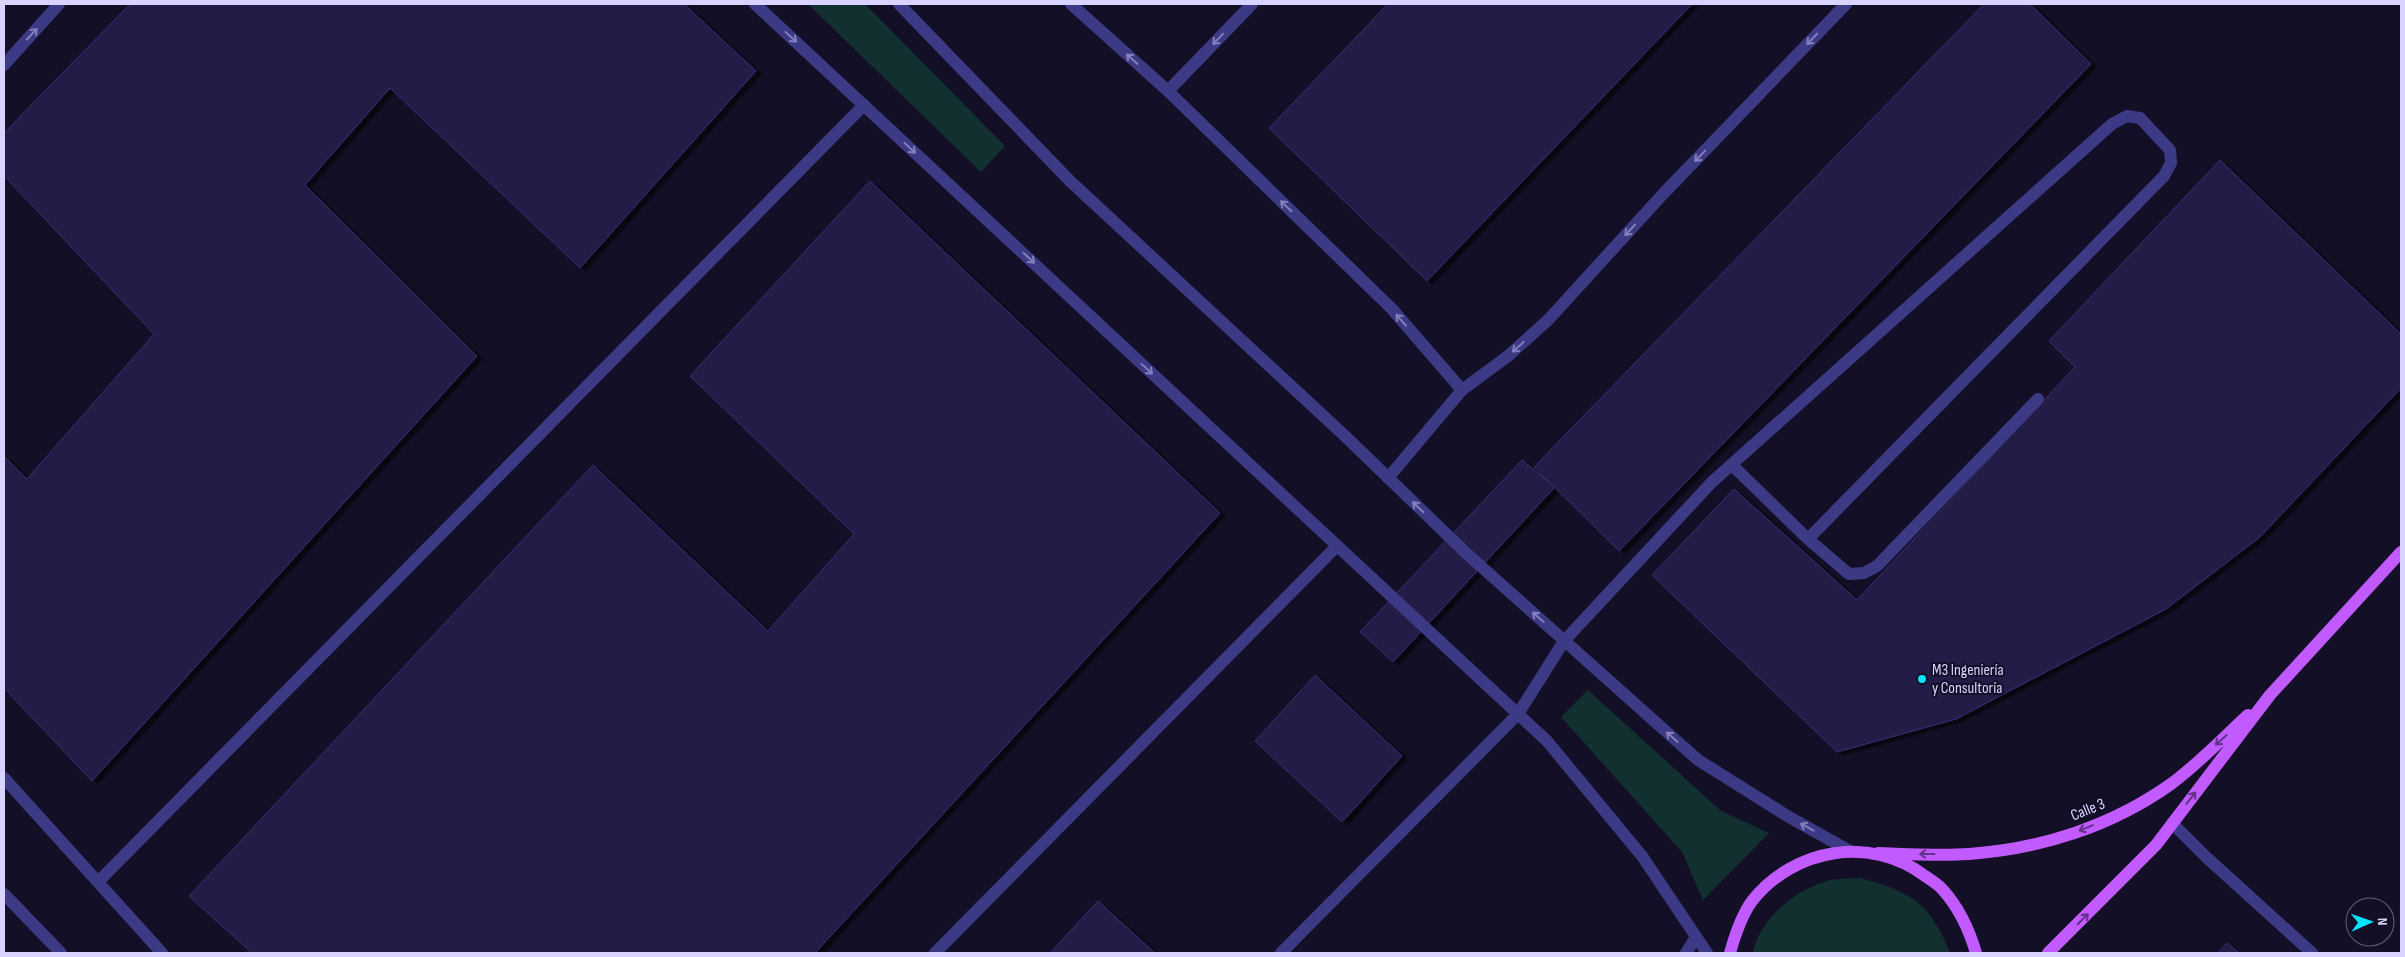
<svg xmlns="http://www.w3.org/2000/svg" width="2405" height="957" font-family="'Sofia Sans Condensed',sans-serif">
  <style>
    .green { fill: #12302f }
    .building { fill: #241b47; stroke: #3b2d73; filter: url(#shadow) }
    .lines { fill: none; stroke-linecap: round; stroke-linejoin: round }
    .minor { stroke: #3d3a85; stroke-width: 12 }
    .major { stroke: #c25bff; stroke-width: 12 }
    .oneway { stroke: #837fbc }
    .oneway2 { stroke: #623188 }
    .poi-dot { fill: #00e5ff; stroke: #130f26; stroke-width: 2 }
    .labels { text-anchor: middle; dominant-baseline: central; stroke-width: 4; stroke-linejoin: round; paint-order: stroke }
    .poi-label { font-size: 16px; fill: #d9d4ff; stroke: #130f26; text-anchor: start }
    .street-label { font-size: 16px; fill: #d9d4ff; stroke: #130f26 }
  </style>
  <defs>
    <filter id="shadow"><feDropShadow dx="5.5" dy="3" stdDeviation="1" flood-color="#0009"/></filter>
  </defs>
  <rect width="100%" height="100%" fill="#130f26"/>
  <g class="green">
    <polygon points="808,4 865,4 1005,146 981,172"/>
    <polygon points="1588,690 1721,811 1769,833 1703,900 1682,852 1561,717"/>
    <path d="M1859,878C1909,890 1931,903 1950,953H1753C1758,921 1794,891 1824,882C1834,878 1848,879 1859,878Z"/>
  </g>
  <g class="building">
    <polygon points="130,4 684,4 756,71 580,268 390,88 305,185 477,356 92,781 4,688 4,456 27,479 154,334 4,176 4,133"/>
    <polygon points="1388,4 1692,4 1427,281 1269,128"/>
    <polygon points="1984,4 2030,4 2091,64 1619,551 1534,467"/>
    <polygon points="2220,160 2401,334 2401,388 2260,537 2166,609 1956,719 1837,752 1652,575 1734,489 1857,600 2075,367 2049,341"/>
    <polygon points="870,181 1220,513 815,953 252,953 189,896 593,465 768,631 854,534 690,376"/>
    <polygon points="1522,460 1555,487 1393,662 1360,632"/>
    <polygon points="1315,675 1402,756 1342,822 1255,741"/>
    <polygon points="1098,901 1155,953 1050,953"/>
    <polygon points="2227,943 2239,953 2218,953"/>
  </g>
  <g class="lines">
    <g class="minor">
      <polyline points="755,4 1547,741 1642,856 1707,953"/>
      <polyline points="899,4 1070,181 1345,436 1466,553 1698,760 1789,817 1850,851"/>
      <polyline points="1071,4 1168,91 1392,309 1462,390 1508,356 1549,319 1663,194 1846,4"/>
      <polyline points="4,65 59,4"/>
      <polyline points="1168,91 1252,4"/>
      <polyline points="1732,465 1808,539 1849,574 1864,573 1877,566 2038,399"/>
      <polyline points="1388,478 1462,390"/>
      <polyline points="4,778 162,953"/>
      <polyline points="2172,823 2205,856 2312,953"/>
      <polyline points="99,881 864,105"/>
      <polyline points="4,894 61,953"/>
      <polyline points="935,953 1337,546"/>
      <polyline points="1281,953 1518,714 1564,641 1712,482 2112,124 2127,116 2140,118 2170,150 2171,163 2164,176 1808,539"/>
      <polyline points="1686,953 1696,937"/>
    </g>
    <g class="major">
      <path d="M1878,853C1908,854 1939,856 1969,854C2041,849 2112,826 2171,784C2198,764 2223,738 2248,715"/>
      <path d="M1730,953C1735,935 1741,916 1752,901C1794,848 1871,835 1925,876C1931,880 1938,884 1943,890C1960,909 1969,929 1976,953"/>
      <polyline points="2048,953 2156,845 2270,695 2401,552"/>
    </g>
  </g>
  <defs><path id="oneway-shaft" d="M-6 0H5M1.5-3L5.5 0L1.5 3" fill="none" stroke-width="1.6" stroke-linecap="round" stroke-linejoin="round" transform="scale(1.25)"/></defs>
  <g class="oneway">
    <use href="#oneway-shaft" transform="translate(32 34) rotate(-47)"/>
    <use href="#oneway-shaft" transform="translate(791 37) rotate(43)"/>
    <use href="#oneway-shaft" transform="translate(1218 39) rotate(134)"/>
    <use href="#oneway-shaft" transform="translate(1812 39) rotate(134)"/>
    <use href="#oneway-shaft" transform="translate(1132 59) rotate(-138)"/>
    <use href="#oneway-shaft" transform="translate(910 148) rotate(43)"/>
    <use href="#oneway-shaft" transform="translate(1700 156) rotate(134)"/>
    <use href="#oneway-shaft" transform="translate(1286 206) rotate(-136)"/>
    <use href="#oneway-shaft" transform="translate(1630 230) rotate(133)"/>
    <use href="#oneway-shaft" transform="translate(1029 258) rotate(43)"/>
    <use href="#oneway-shaft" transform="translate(1401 320) rotate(-131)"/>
    <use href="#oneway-shaft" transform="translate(1518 347) rotate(138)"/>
    <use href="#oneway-shaft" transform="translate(1147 369) rotate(43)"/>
    <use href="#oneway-shaft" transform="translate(1418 507) rotate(-136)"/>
    <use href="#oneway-shaft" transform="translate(1538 617) rotate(-138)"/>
    <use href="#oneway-shaft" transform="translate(1672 737) rotate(-138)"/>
    <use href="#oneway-shaft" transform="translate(1807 827) rotate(-151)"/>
  </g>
  <g class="oneway2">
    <use href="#oneway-shaft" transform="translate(2221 740) rotate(138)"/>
    <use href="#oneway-shaft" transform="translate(2191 798) rotate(-52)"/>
    <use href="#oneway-shaft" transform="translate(2086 828) rotate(158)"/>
    <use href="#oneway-shaft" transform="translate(1927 854) rotate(-180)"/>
    <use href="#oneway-shaft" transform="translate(2083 919) rotate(-45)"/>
  </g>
  <circle class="poi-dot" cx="1922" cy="679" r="5"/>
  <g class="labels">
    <g class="poi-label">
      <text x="1932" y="670">M3 Ingeniería<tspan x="1932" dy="18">y Consultoría</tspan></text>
    </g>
    <g class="street-label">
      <text transform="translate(2088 810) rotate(-22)">Calle 3</text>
    </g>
  </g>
  <rect width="2405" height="957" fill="none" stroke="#d9d4ff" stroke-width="10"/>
  <g transform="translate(2370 922) rotate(88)"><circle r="24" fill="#130f26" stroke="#625e7d"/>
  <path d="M0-4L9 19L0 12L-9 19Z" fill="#00e5ff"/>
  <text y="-8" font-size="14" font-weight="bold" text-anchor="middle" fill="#d9d4ff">N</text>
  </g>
</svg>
